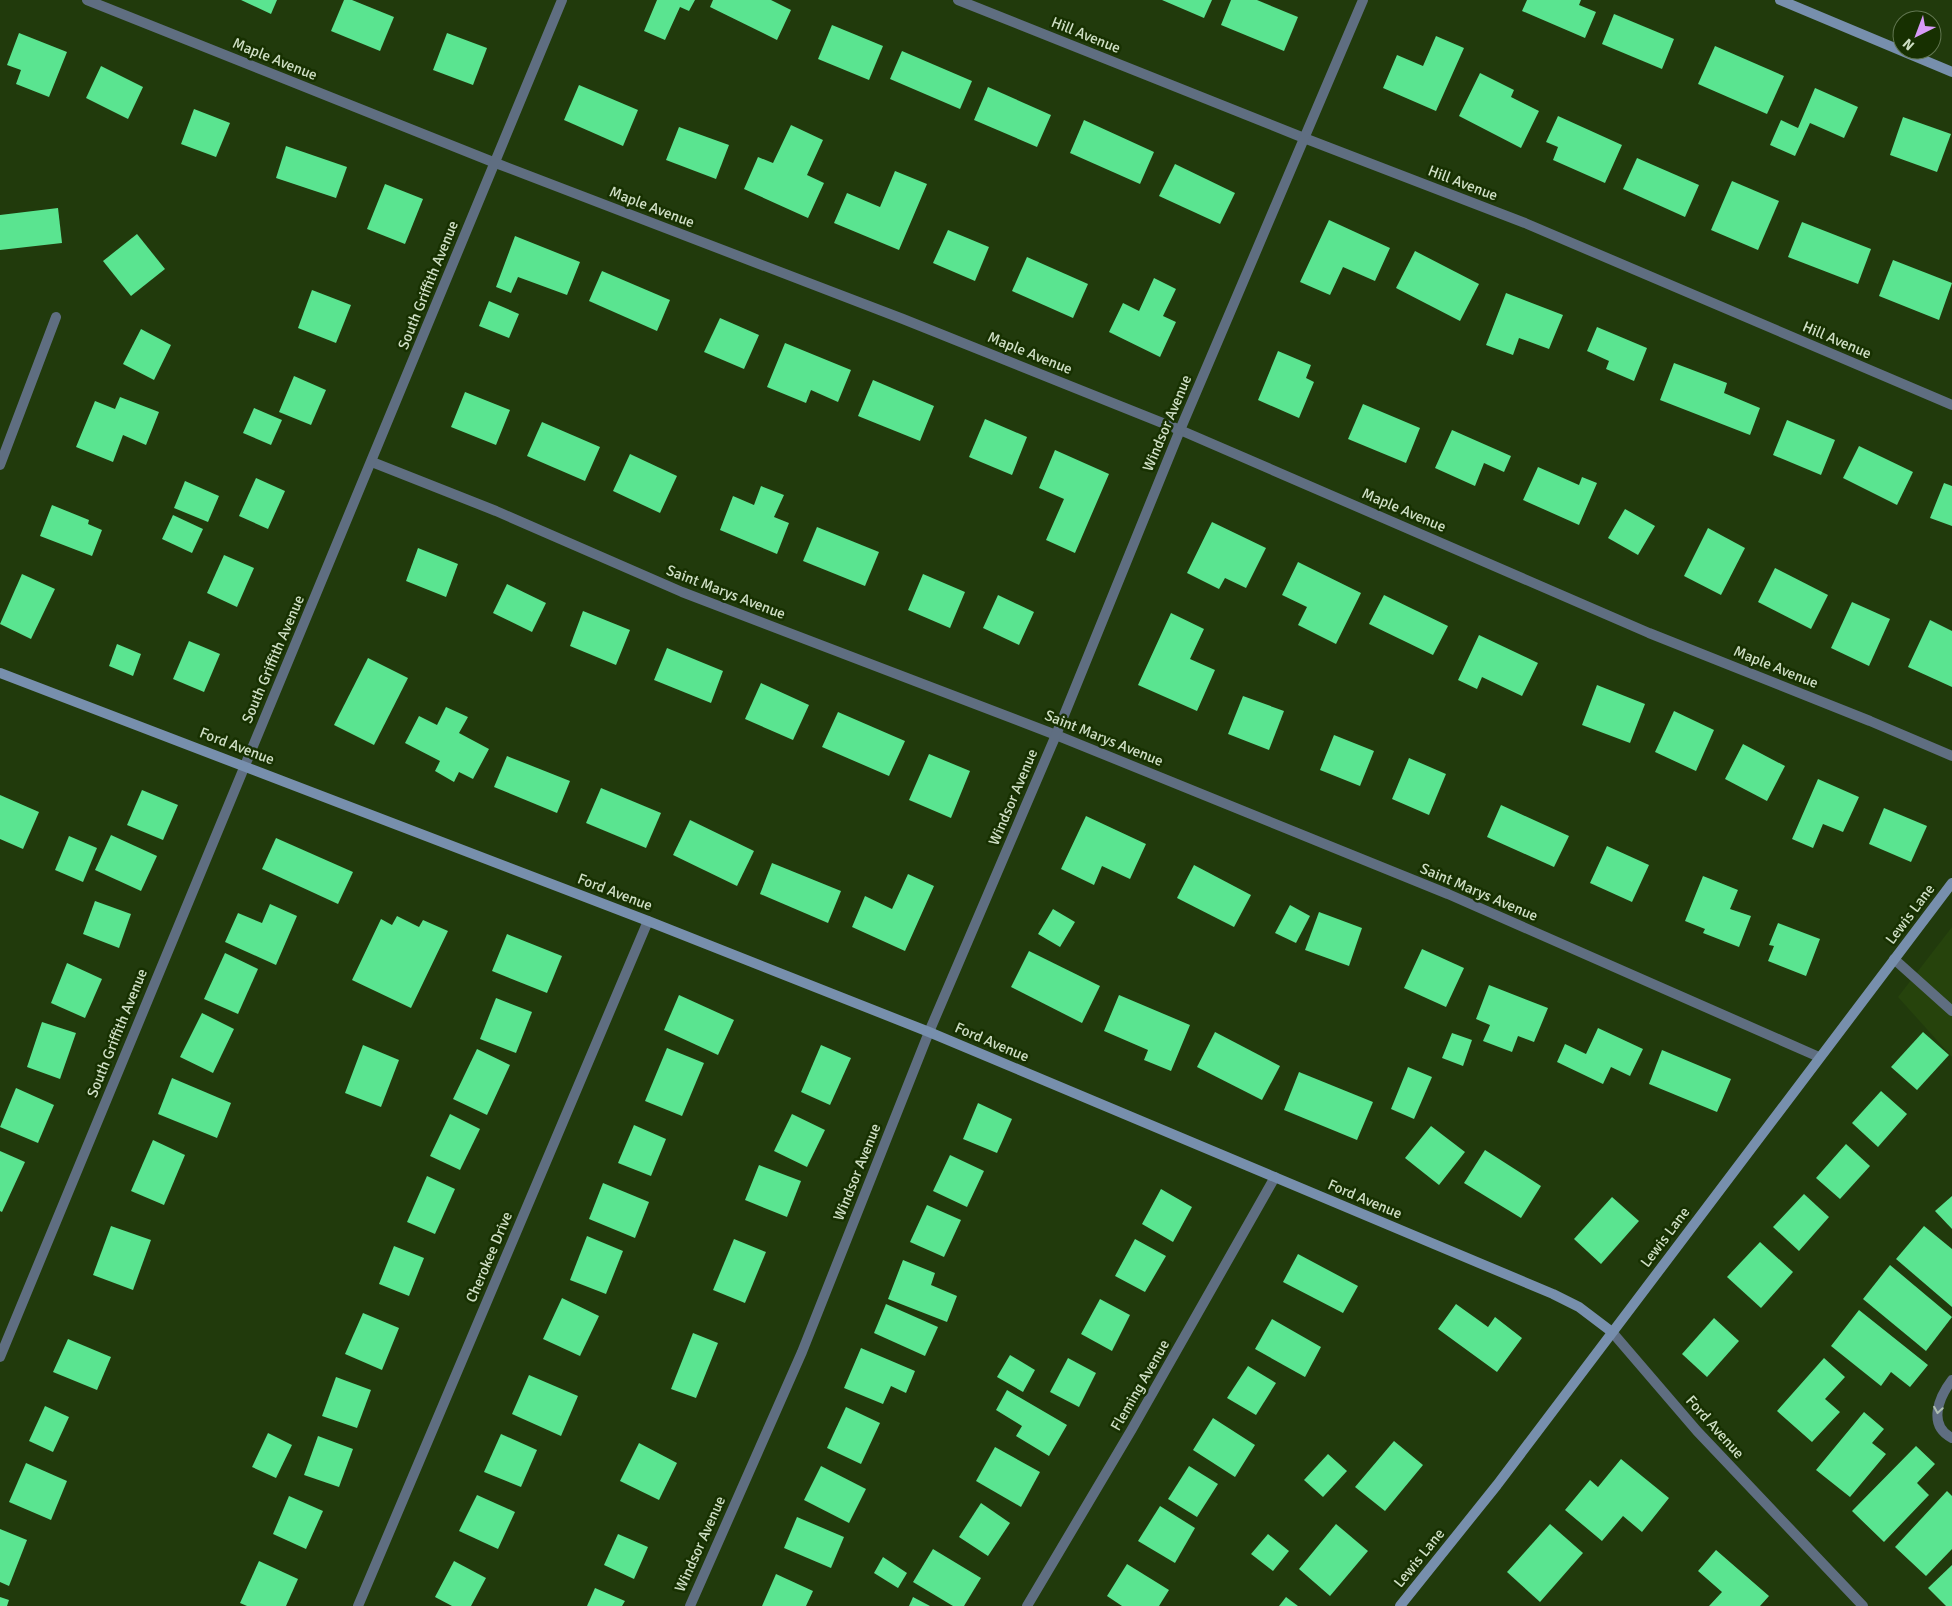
<svg xmlns="http://www.w3.org/2000/svg" width="1952" height="1606" font-family="Signika,sans-serif">
  <style>
    .built { fill: #26430c }
    .building { fill: #5ae490 }
    .lines { fill: none; stroke-linecap: round; stroke-linejoin: round }
    .lane { stroke: #5f6e81; stroke-width: 10 }
    .street { stroke: #5f6e81; stroke-width: 10 }
    .secondary { stroke: #778fad; stroke-width: 10 }
    .oneway { stroke: #aebeb1 }
    .labels { text-anchor: middle; dominant-baseline: central; stroke-width: 5; stroke-linejoin: round; paint-order: stroke }
    .street-label { font-size: 15px; fill: #d0e0c6; stroke: #173001 }
  </style>
  <rect width="100%" height="100%" fill="#213a0c"/>
  <polygon class="built" points="1952,927 1952,1057 1898,997"/>
  <g class="building">
    <polygon points="241,0 277,0 271,14"/>
    <polygon points="344,0 352,0 394,17 380,51 331,31"/>
    <polygon points="657,0 695,0 689,11 680,7 665,40 644,31"/>
    <polygon points="713,0 771,0 791,10 777,40 710,7"/>
    <polygon points="1162,0 1212,0 1204,18"/>
    <polygon points="1231,0 1257,0 1298,17 1284,51 1221,25"/>
    <polygon points="1527,0 1581,0 1579,5 1596,12 1585,38 1522,11"/>
    <polygon points="1614,14 1674,39 1662,69 1602,44"/>
    <polygon points="832,25 883,46 869,80 818,59"/>
    <polygon points="19,33 67,52 49,97 16,84 21,70 7,65"/>
    <polygon points="447,33 487,48 473,85 433,70"/>
    <polygon points="1436,36 1464,48 1436,111 1383,88 1397,55 1423,66"/>
    <polygon points="1715,46 1784,76 1767,114 1698,84"/>
    <polygon points="902,51 972,81 960,109 890,79"/>
    <polygon points="101,66 143,87 128,119 86,98"/>
    <polygon points="1480,73 1514,90 1511,97 1539,111 1521,148 1459,116"/>
    <polygon points="579,85 638,110 623,146 564,120"/>
    <polygon points="988,87 1051,115 1037,147 974,120"/>
    <polygon points="1815,88 1858,107 1844,138 1810,123 1795,156 1770,145 1781,120 1798,128"/>
    <polygon points="194,109 230,123 216,157 181,144"/>
    <polygon points="1558,116 1622,145 1605,183 1553,160 1558,147 1546,142"/>
    <polygon points="1903,117 1951,134 1937,172 1890,155"/>
    <polygon points="1084,120 1154,152 1140,184 1070,153"/>
    <polygon points="791,125 823,140 807,175 824,183 808,218 744,189 758,157 773,163"/>
    <polygon points="679,127 729,145 716,179 666,160"/>
    <polygon points="286,146 347,167 336,198 276,178"/>
    <polygon points="1637,158 1699,185 1685,217 1623,189"/>
    <polygon points="1175,164 1235,193 1220,224 1159,196"/>
    <polygon points="895,171 927,184 899,250 834,223 847,193 880,207"/>
    <polygon points="1732,181 1779,201 1758,250 1711,230"/>
    <polygon points="385,184 423,199 405,244 367,229"/>
    <polygon points="58,208 62,243 0,250 0,215"/>
    <polygon points="1329,220 1390,248 1375,281 1343,267 1330,295 1300,282"/>
    <polygon points="1802,222 1871,249 1858,284 1788,257"/>
    <polygon points="948,230 989,247 975,281 933,263"/>
    <polygon points="137,234 165,269 131,296 103,261"/>
    <polygon points="515,236 580,262 567,295 518,277 511,293 496,287"/>
    <polygon points="1415,251 1479,284 1460,321 1396,288"/>
    <polygon points="1027,257 1088,284 1073,318 1012,291"/>
    <polygon points="1893,260 1952,283 1939,320 1879,296"/>
    <polygon points="602,271 670,300 657,331 589,301"/>
    <polygon points="1154,278 1176,289 1163,316 1176,322 1160,357 1109,332 1123,303 1139,311"/>
    <polygon points="312,290 351,305 336,343 298,328"/>
    <polygon points="1506,293 1563,315 1549,349 1519,338 1513,355 1486,345"/>
    <polygon points="489,301 519,314 509,338 479,326"/>
    <polygon points="720,318 759,335 744,369 704,352"/>
    <polygon points="1597,327 1647,348 1634,381 1606,369 1609,361 1587,351"/>
    <polygon points="141,329 171,345 154,380 123,364"/>
    <polygon points="785,343 851,370 838,402 811,390 806,403 767,387"/>
    <polygon points="1278,351 1311,365 1306,378 1314,382 1299,418 1258,400"/>
    <polygon points="1674,363 1727,383 1724,393 1760,408 1750,435 1660,400"/>
    <polygon points="294,376 326,390 311,425 279,412"/>
    <polygon points="873,380 934,406 920,441 858,416"/>
    <polygon points="465,392 510,410 496,445 451,427"/>
    <polygon points="120,397 159,412 146,445 123,435 113,462 76,447 95,401 115,409"/>
    <polygon points="1363,404 1420,428 1406,463 1348,439"/>
    <polygon points="254,408 282,420 271,445 243,433"/>
    <polygon points="985,419 1027,437 1012,475 969,457"/>
    <polygon points="1787,420 1835,440 1821,475 1773,455"/>
    <polygon points="542,422 600,447 585,481 527,456"/>
    <polygon points="1452,430 1511,456 1504,472 1484,463 1475,486 1435,468"/>
    <polygon points="1859,446 1913,472 1897,505 1843,478"/>
    <polygon points="1055,450 1109,474 1075,553 1046,540 1064,499 1039,488"/>
    <polygon points="630,454 677,476 660,513 613,491"/>
    <polygon points="1538,467 1579,485 1582,477 1597,483 1579,525 1523,500"/>
    <polygon points="256,478 285,491 268,529 239,516"/>
    <polygon points="185,481 219,496 208,522 174,508"/>
    <polygon points="1944,483 1952,486 1952,526 1930,518"/>
    <polygon points="761,486 784,495 774,517 789,523 777,554 720,530 733,496 754,505"/>
    <polygon points="52,505 89,520 88,524 102,530 92,556 40,536"/>
    <polygon points="1625,509 1655,526 1638,555 1608,538"/>
    <polygon points="173,515 203,529 192,553 162,539"/>
    <polygon points="1212,522 1266,548 1246,588 1225,578 1219,589 1187,573"/>
    <polygon points="817,527 879,552 865,586 803,561"/>
    <polygon points="1708,528 1745,548 1721,595 1684,576"/>
    <polygon points="418,548 458,564 446,597 406,581"/>
    <polygon points="224,555 254,568 237,607 207,593"/>
    <polygon points="1298,562 1361,593 1336,644 1298,625 1307,607 1282,595"/>
    <polygon points="1775,568 1828,595 1811,629 1758,602"/>
    <polygon points="22,574 55,589 31,639 0,624"/>
    <polygon points="923,574 965,592 950,628 908,610"/>
    <polygon points="507,584 546,603 532,632 493,613"/>
    <polygon points="998,595 1034,612 1019,645 983,628"/>
    <polygon points="1384,595 1448,626 1433,655 1369,624"/>
    <polygon points="1852,602 1890,619 1869,666 1831,648"/>
    <polygon points="583,611 630,630 616,665 570,646"/>
    <polygon points="1171,613 1204,629 1190,659 1215,670 1197,711 1138,685"/>
    <polygon points="1930,620 1952,631 1952,687 1908,667"/>
    <polygon points="1479,635 1538,663 1522,696 1482,677 1477,689 1458,680"/>
    <polygon points="189,641 220,654 204,692 173,679"/>
    <polygon points="117,644 141,654 133,676 109,666"/>
    <polygon points="667,648 723,671 711,703 654,680"/>
    <polygon points="368,658 408,678 374,745 334,725"/>
    <polygon points="761,683 809,705 793,740 745,719"/>
    <polygon points="1597,685 1645,704 1630,743 1582,725"/>
    <polygon points="1243,696 1284,711 1269,750 1228,734"/>
    <polygon points="446,707 468,717 459,733 489,749 473,779 459,772 454,782 435,771 440,761 405,743 419,716 437,725"/>
    <polygon points="1674,711 1714,730 1696,771 1655,752"/>
    <polygon points="838,712 905,741 889,776 822,747"/>
    <polygon points="1334,735 1374,751 1360,786 1320,770"/>
    <polygon points="1743,744 1785,766 1767,801 1725,779"/>
    <polygon points="929,754 970,771 951,818 909,800"/>
    <polygon points="507,756 570,781 557,813 494,787"/>
    <polygon points="1409,758 1446,774 1429,815 1392,799"/>
    <polygon points="1818,779 1859,797 1843,832 1823,824 1813,848 1792,839"/>
    <polygon points="601,788 661,813 646,848 586,823"/>
    <polygon points="142,790 178,805 163,840 127,825"/>
    <polygon points="0,795 39,812 23,849 0,839"/>
    <polygon points="1501,805 1569,836 1554,867 1487,837"/>
    <polygon points="1884,808 1927,826 1911,862 1869,844"/>
    <polygon points="1086,816 1146,844 1130,879 1102,866 1094,885 1061,869"/>
    <polygon points="690,820 754,851 737,886 673,855"/>
    <polygon points="111,835 157,856 141,891 95,870"/>
    <polygon points="69,836 97,848 83,882 55,870"/>
    <polygon points="276,838 353,872 338,904 262,869"/>
    <polygon points="1607,846 1649,865 1632,902 1590,883"/>
    <polygon points="772,863 841,891 828,923 760,894"/>
    <polygon points="1194,865 1251,895 1234,927 1177,898"/>
    <polygon points="908,874 934,886 905,951 852,927 865,896 892,909"/>
    <polygon points="1703,876 1738,890 1730,909 1751,916 1739,947 1703,933 1705,929 1685,921"/>
    <polygon points="95,901 131,914 119,948 83,934"/>
    <polygon points="270,904 297,916 276,965 225,942 238,913 262,923"/>
    <polygon points="1290,905 1310,916 1296,943 1275,933"/>
    <polygon points="1053,909 1075,922 1060,947 1038,934"/>
    <polygon points="1319,912 1362,928 1349,966 1305,950"/>
    <polygon points="397,916 419,927 423,920 448,931 411,1008 352,980 381,919 392,925"/>
    <polygon points="1778,923 1820,939 1806,976 1768,961 1774,946 1769,945"/>
    <polygon points="507,934 562,956 547,993 492,971"/>
    <polygon points="1422,949 1464,968 1446,1007 1404,988"/>
    <polygon points="1029,951 1100,986 1082,1023 1011,987"/>
    <polygon points="225,953 258,969 238,1014 204,999"/>
    <polygon points="67,963 102,979 85,1018 51,1003"/>
    <polygon points="1489,985 1548,1008 1534,1042 1518,1036 1512,1052 1483,1041 1490,1025 1476,1019"/>
    <polygon points="679,995 734,1020 718,1055 664,1030"/>
    <polygon points="1119,995 1190,1025 1171,1071 1144,1060 1148,1050 1104,1031"/>
    <polygon points="496,998 532,1012 516,1053 480,1039"/>
    <polygon points="202,1013 234,1029 213,1073 180,1057"/>
    <polygon points="42,1022 76,1033 60,1079 27,1067"/>
    <polygon points="1598,1028 1643,1049 1630,1076 1611,1067 1603,1084 1557,1062 1565,1044 1586,1054"/>
    <polygon points="1215,1032 1280,1066 1262,1100 1197,1067"/>
    <polygon points="1923,1032 1949,1055 1917,1090 1891,1067"/>
    <polygon points="1452,1033 1472,1040 1463,1066 1442,1058"/>
    <polygon points="363,1045 399,1060 381,1107 345,1093"/>
    <polygon points="821,1045 851,1058 830,1105 801,1092"/>
    <polygon points="667,1048 704,1063 682,1116 645,1101"/>
    <polygon points="477,1049 510,1065 487,1115 453,1099"/>
    <polygon points="1662,1050 1731,1079 1717,1112 1649,1084"/>
    <polygon points="1408,1067 1432,1077 1414,1119 1391,1109"/>
    <polygon points="1299,1072 1373,1102 1357,1140 1284,1110"/>
    <polygon points="172,1078 231,1103 217,1138 158,1114"/>
    <polygon points="16,1088 54,1105 38,1143 0,1127"/>
    <polygon points="1881,1091 1907,1114 1878,1147 1852,1123"/>
    <polygon points="978,1103 1012,1119 997,1153 963,1139"/>
    <polygon points="450,1114 480,1129 460,1170 430,1156"/>
    <polygon points="792,1114 825,1130 807,1167 774,1151"/>
    <polygon points="634,1125 666,1139 651,1176 618,1163"/>
    <polygon points="1431,1126 1465,1152 1439,1185 1405,1158"/>
    <polygon points="153,1140 185,1155 164,1205 131,1191"/>
    <polygon points="1846,1144 1870,1166 1840,1199 1816,1178"/>
    <polygon points="1485,1150 1541,1186 1521,1218 1464,1183"/>
    <polygon points="0,1151 25,1162 2,1212 0,1211"/>
    <polygon points="950,1155 984,1171 967,1207 933,1191"/>
    <polygon points="759,1165 801,1181 787,1217 745,1200"/>
    <polygon points="427,1176 455,1189 435,1234 407,1222"/>
    <polygon points="603,1183 649,1202 635,1238 589,1219"/>
    <polygon points="1161,1189 1192,1207 1173,1242 1142,1224"/>
    <polygon points="1804,1194 1829,1217 1799,1251 1773,1227"/>
    <polygon points="1952,1196 1952,1229 1935,1211"/>
    <polygon points="1612,1197 1639,1221 1601,1264 1574,1239"/>
    <polygon points="927,1205 961,1220 944,1257 910,1242"/>
    <polygon points="111,1226 151,1240 133,1290 93,1275"/>
    <polygon points="1924,1226 1952,1249 1952,1307 1896,1259"/>
    <polygon points="587,1236 623,1251 606,1294 570,1280"/>
    <polygon points="734,1239 766,1252 745,1303 713,1290"/>
    <polygon points="1135,1239 1166,1256 1145,1292 1115,1276"/>
    <polygon points="1760,1242 1793,1272 1761,1308 1727,1277"/>
    <polygon points="394,1246 424,1258 409,1296 379,1284"/>
    <polygon points="1298,1254 1358,1286 1343,1313 1283,1282"/>
    <polygon points="903,1260 935,1273 931,1285 957,1296 947,1322 888,1299"/>
    <polygon points="1890,1265 1952,1317 1926,1351 1863,1299"/>
    <polygon points="562,1298 599,1316 580,1356 543,1339"/>
    <polygon points="1100,1299 1130,1315 1112,1351 1081,1334"/>
    <polygon points="886,1304 938,1327 925,1356 874,1333"/>
    <polygon points="1456,1304 1488,1327 1495,1317 1522,1338 1497,1372 1438,1329"/>
    <polygon points="1859,1310 1928,1365 1910,1387 1891,1372 1881,1386 1831,1346"/>
    <polygon points="363,1313 399,1328 382,1370 345,1354"/>
    <polygon points="1714,1318 1739,1341 1707,1377 1682,1354"/>
    <polygon points="1272,1319 1321,1347 1305,1377 1255,1349"/>
    <polygon points="693,1333 718,1343 696,1398 671,1389"/>
    <polygon points="68,1339 111,1357 97,1390 53,1372"/>
    <polygon points="861,1348 915,1371 906,1393 891,1386 883,1404 844,1388"/>
    <polygon points="1010,1355 1035,1370 1023,1392 997,1377"/>
    <polygon points="1068,1358 1096,1373 1079,1407 1050,1392"/>
    <polygon points="1824,1358 1845,1377 1825,1399 1840,1412 1812,1442 1777,1411"/>
    <polygon points="1248,1366 1276,1383 1256,1415 1227,1398"/>
    <polygon points="529,1375 578,1396 561,1436 512,1414"/>
    <polygon points="336,1377 371,1390 357,1428 322,1416"/>
    <polygon points="1007,1390 1067,1425 1049,1456 1016,1436 1022,1426 996,1410"/>
    <polygon points="45,1406 69,1417 53,1452 29,1441"/>
    <polygon points="846,1407 880,1423 861,1464 827,1448"/>
    <polygon points="1864,1412 1884,1429 1872,1443 1886,1454 1850,1497 1816,1470"/>
    <polygon points="1213,1418 1255,1445 1235,1477 1193,1450"/>
    <polygon points="268,1433 292,1445 276,1478 252,1467"/>
    <polygon points="501,1434 537,1450 521,1487 484,1472"/>
    <polygon points="318,1436 353,1449 339,1487 304,1475"/>
    <polygon points="1394,1441 1423,1465 1385,1511 1355,1487"/>
    <polygon points="639,1443 677,1463 659,1500 620,1481"/>
    <polygon points="1916,1446 1935,1464 1917,1483 1929,1495 1884,1542 1852,1511"/>
    <polygon points="995,1447 1040,1472 1021,1507 976,1481"/>
    <polygon points="1328,1454 1347,1471 1323,1497 1304,1480"/>
    <polygon points="1621,1459 1669,1498 1642,1532 1623,1516 1602,1541 1565,1510 1590,1480 1598,1487"/>
    <polygon points="26,1463 67,1481 51,1520 9,1502"/>
    <polygon points="821,1466 866,1489 849,1523 804,1500"/>
    <polygon points="1189,1466 1218,1484 1197,1517 1168,1499"/>
    <polygon points="1947,1491 1952,1496 1952,1549 1926,1576 1895,1547"/>
    <polygon points="477,1495 515,1512 498,1549 459,1531"/>
    <polygon points="289,1496 323,1511 306,1549 273,1534"/>
    <polygon points="981,1503 1010,1523 988,1556 959,1537"/>
    <polygon points="1160,1506 1195,1528 1175,1563 1138,1541"/>
    <polygon points="797,1517 844,1537 831,1568 784,1548"/>
    <polygon points="1336,1524 1368,1551 1330,1596 1299,1569"/>
    <polygon points="1550,1524 1583,1553 1540,1602 1507,1572"/>
    <polygon points="0,1529 27,1540 9,1586 0,1582"/>
    <polygon points="618,1534 648,1547 634,1579 604,1565"/>
    <polygon points="1268,1534 1289,1551 1273,1571 1251,1554"/>
    <polygon points="933,1549 981,1578 964,1606 953,1606 913,1582"/>
    <polygon points="1716,1550 1769,1596 1760,1606 1709,1606 1722,1592 1698,1571"/>
    <polygon points="883,1557 907,1573 898,1588 874,1573"/>
    <polygon points="259,1561 298,1579 286,1606 247,1606 240,1603"/>
    <polygon points="454,1561 486,1578 471,1606 452,1606 435,1597"/>
    <polygon points="1127,1564 1169,1590 1159,1606 1122,1606 1107,1596"/>
    <polygon points="1952,1565 1952,1606 1946,1606 1928,1588"/>
    <polygon points="776,1574 813,1591 806,1606 762,1606"/>
    <polygon points="595,1588 625,1601 622,1606 587,1606"/>
    <polygon points="0,1597 9,1600 7,1606 0,1606"/>
    <polygon points="913,1597 930,1606 909,1606"/>
    <polygon points="1286,1597 1298,1606 1279,1606"/>
  </g>
  <g class="lines">
    <polyline class="lane" points="1894,959 1952,1011"/>
    <g class="street">
      <polyline points="87,0 493,162 903,319 1180,430 1649,633 1870,721 1952,756"/>
      <polyline points="958,0 1304,138 1525,223 1952,405"/>
      <polyline points="372,462 496,511 682,592 1056,735 1448,894 1819,1057"/>
      <polyline points="0,465 56,317"/>
      <polyline points="1612,1332 1697,1431 1863,1606"/>
      <polyline points="0,1357 562,0"/>
      <path d="M1952,1380C1939,1397 1927,1425 1952,1438"/>
      <polyline points="358,1606 648,921"/>
      <polyline points="690,1606 802,1352 929,1032 1056,735 1180,430 1363,0"/>
      <polyline points="1027,1606 1132,1429 1275,1177"/>
    </g>
    <g class="secondary">
      <polyline points="1780,0 1952,72"/>
      <polyline points="0,673 648,921 929,1032 1553,1294 1579,1307 1612,1332"/>
      <polyline points="1400,1606 1497,1485 1952,883"/>
    </g>
  </g>
  <defs><path id="oneway-chevron" d="M-2-3.5L2.5 0L-2 3.5" fill="none" stroke-width="1.6" stroke-linecap="round" stroke-linejoin="round" transform="scale(1.25)"/></defs>
  <use class="oneway" href="#oneway-chevron" transform="translate(1938 1410) rotate(99)"/>
  <g class="labels">
    <g class="street-label">
      <text transform="translate(1086 35) rotate(22)">Hill Avenue</text>
      <text transform="translate(275 59) rotate(22)">Maple Avenue</text>
      <text transform="translate(1463 183) rotate(21)">Hill Avenue</text>
      <text transform="translate(652 207) rotate(21)">Maple Avenue</text>
      <text transform="translate(428 285) rotate(-68)">South Griffith Avenue</text>
      <text transform="translate(1837 340) rotate(23)">Hill Avenue</text>
      <text transform="translate(1030 353) rotate(22)">Maple Avenue</text>
      <text transform="translate(1167 423) rotate(-67)">Windsor Avenue</text>
      <text transform="translate(1404 510) rotate(23)">Maple Avenue</text>
      <text transform="translate(726 592) rotate(21)">Saint Marys Avenue</text>
      <text transform="translate(273 659) rotate(-67)">South Griffith Avenue</text>
      <text transform="translate(1776 667) rotate(22)">Maple Avenue</text>
      <text transform="translate(1104 738) rotate(22)">Saint Marys Avenue</text>
      <text transform="translate(237 746) rotate(21)">Ford Avenue</text>
      <text transform="translate(1013 797) rotate(-67)">Windsor Avenue</text>
      <text transform="translate(615 892) rotate(21)">Ford Avenue</text>
      <text transform="translate(1479 892) rotate(23)">Saint Marys Avenue</text>
      <text transform="translate(1910 914) rotate(-53)">Lewis Lane</text>
      <text transform="translate(117 1033) rotate(-68)">South Griffith Avenue</text>
      <text transform="translate(992 1042) rotate(23)">Ford Avenue</text>
      <text transform="translate(857 1172) rotate(-68)">Windsor Avenue</text>
      <text transform="translate(1365 1199) rotate(23)">Ford Avenue</text>
      <text transform="translate(1665 1237) rotate(-53)">Lewis Lane</text>
      <text transform="translate(489 1257) rotate(-67)">Cherokee Drive</text>
      <text transform="translate(1140 1385) rotate(-60)">Fleming Avenue</text>
      <text transform="translate(1715 1427) rotate(48)">Ford Avenue</text>
      <text transform="translate(700 1544) rotate(-66)">Windsor Avenue</text>
      <text transform="translate(1419 1558) rotate(-51)">Lewis Lane</text>
    </g>
  </g>
  <g transform="translate(1917 35) rotate(222)"><circle r="24" fill="#173001" stroke="#617650"/>
  <path d="M0-4L9 19L0 12L-9 19Z" fill="#d89af8"/>
  <text y="-8" font-size="14" font-weight="bold" text-anchor="middle" fill="#d0e0c6">N</text>
  </g>
</svg>
